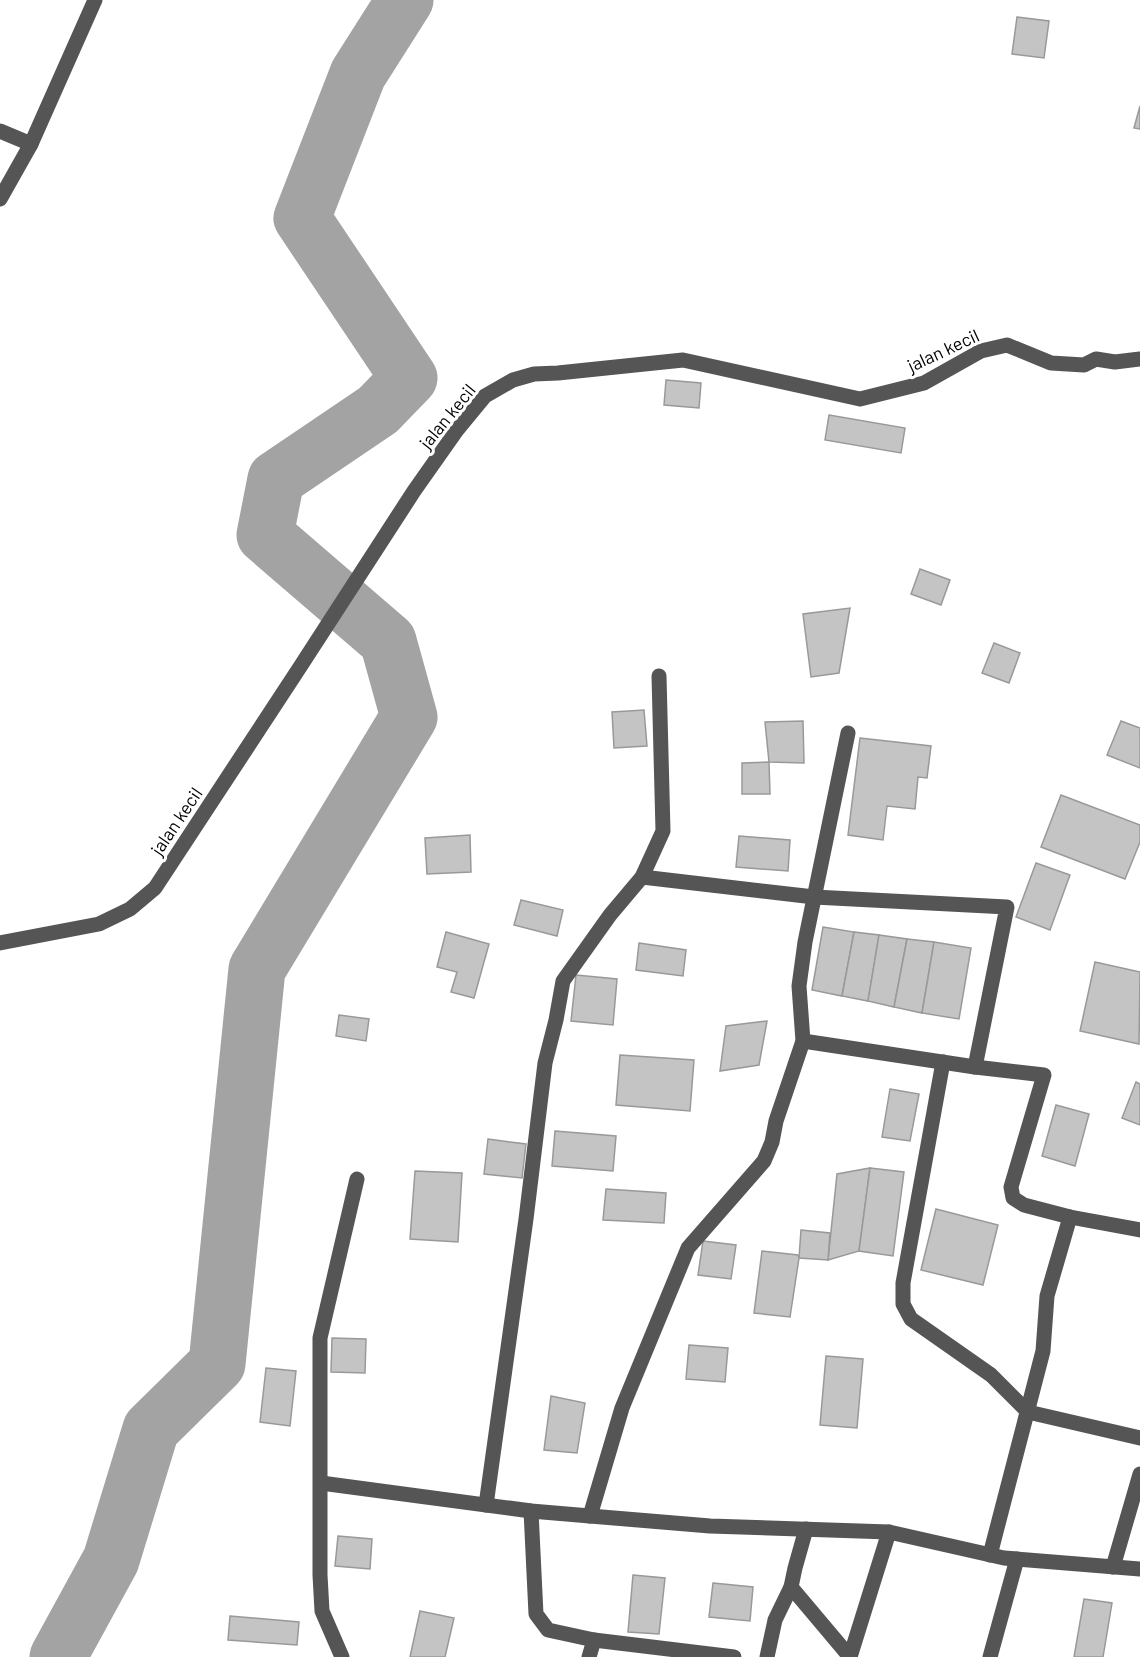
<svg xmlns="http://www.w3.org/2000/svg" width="1140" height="1657" font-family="Barlow,sans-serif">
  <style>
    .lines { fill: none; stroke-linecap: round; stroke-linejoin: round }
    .river { stroke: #a3a3a3; stroke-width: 57 }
    .building { fill: #c4c4c4; stroke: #999; stroke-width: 1.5 }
    .minor { stroke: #555; stroke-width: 15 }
    .labels { text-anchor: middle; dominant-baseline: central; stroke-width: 6; stroke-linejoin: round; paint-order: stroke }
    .street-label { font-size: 18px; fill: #000; stroke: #fff }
  </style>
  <rect width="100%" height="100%" fill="#fff"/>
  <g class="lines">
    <polyline class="river" points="58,1657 111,1560 151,1429 217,1364 257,969 409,717 388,641 265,535 276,479 378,410 409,378 302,218 358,74 405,0"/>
  </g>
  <g class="building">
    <polygon points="1017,17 1049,21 1044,58 1012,54"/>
    <polygon points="1140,106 1140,129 1134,128"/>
    <polygon points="666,380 701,383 699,408 664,405"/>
    <polygon points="829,415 905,428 901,453 825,440"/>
    <polygon points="920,569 950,580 941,605 911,594"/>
    <polygon points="850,608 839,673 811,677 803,614"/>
    <polygon points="994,643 1020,653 1009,683 982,673"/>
    <polygon points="644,710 647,746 614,748 612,712"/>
    <polygon points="803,721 804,763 769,762 765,722"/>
    <polygon points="1121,721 1140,728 1140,768 1107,755"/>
    <polygon points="860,738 931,746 927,778 918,777 915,809 887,806 883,840 848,835"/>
    <polygon points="769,762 770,794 742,794 742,763"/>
    <polygon points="1061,795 1140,825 1140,842 1125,879 1041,847"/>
    <polygon points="470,835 471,872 427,874 425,838"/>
    <polygon points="739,836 790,840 788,871 736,867"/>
    <polygon points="1036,863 1070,875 1050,930 1016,917"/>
    <polygon points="521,900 563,910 557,936 514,925"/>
    <polygon points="823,927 854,932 842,996 812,990"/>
    <polygon points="446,932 489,944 474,998 451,992 457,972 437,967"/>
    <polygon points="854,932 879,935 868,1001 842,996"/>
    <polygon points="879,935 907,939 894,1007 868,1001"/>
    <polygon points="907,939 934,942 922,1013 894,1007"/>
    <polygon points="934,942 971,948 959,1019 922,1013"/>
    <polygon points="639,943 686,950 683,976 636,970"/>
    <polygon points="1095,962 1140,972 1139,1044 1080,1031"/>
    <polygon points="576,975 617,979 613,1025 571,1021"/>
    <polygon points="339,1015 369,1019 366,1041 336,1036"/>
    <polygon points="767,1021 759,1065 720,1071 726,1026"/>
    <polygon points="620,1055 694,1060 690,1111 616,1105"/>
    <polygon points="1136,1082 1140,1084 1140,1125 1122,1118"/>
    <polygon points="890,1089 919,1094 910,1141 882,1137"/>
    <polygon points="1056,1105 1089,1114 1075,1166 1042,1156"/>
    <polygon points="555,1131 616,1136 613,1171 552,1166"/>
    <polygon points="488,1139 526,1144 522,1178 484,1174"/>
    <polygon points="870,1168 859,1251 828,1260 837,1174"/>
    <polygon points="870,1168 904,1172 893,1256 859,1251"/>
    <polygon points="415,1171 462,1173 458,1242 410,1239"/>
    <polygon points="606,1189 666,1193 664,1223 603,1220"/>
    <polygon points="936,1209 998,1225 983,1285 921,1270"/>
    <polygon points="801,1230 830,1233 828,1260 799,1258"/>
    <polygon points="703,1241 736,1245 731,1279 698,1275"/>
    <polygon points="762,1251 798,1255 799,1258 790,1317 754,1313"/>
    <polygon points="332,1338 366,1339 365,1373 331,1372"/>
    <polygon points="689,1345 728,1348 725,1382 686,1379"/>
    <polygon points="826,1356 863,1359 857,1428 820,1425"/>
    <polygon points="266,1368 296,1371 290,1426 260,1422"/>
    <polygon points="551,1396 585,1403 577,1453 544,1450"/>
    <polygon points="338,1536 372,1539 370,1569 335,1566"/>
    <polygon points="633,1575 665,1578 659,1634 628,1632"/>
    <polygon points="713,1583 753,1587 750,1621 709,1617"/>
    <polygon points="1084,1599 1112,1603 1103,1657 1074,1657"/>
    <polygon points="420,1611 454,1618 445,1657 410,1657"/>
    <polygon points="230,1616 299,1622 297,1645 228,1640"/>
  </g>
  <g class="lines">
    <g class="minor">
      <polyline points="0,131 31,144"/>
      <polyline points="0,199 31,144 95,0"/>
      <polyline points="642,877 814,897 1007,907 975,1067 803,1041"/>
      <polyline points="0,943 99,924 130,909 155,888 300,667 414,491 457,430 485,396 513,380 534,374 558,373 683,360 860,399 924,383 981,351 1007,345 1051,363 1084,365 1096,359 1115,362 1140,359"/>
      <polyline points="943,1062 903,1283 903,1304 911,1319 991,1375 1028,1412 1140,1438"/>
      <polyline points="975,1067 1044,1075 1011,1187 1013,1198 1024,1205 1070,1217 1047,1296 1043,1351 990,1555"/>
      <polyline points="1070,1217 1140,1230"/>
      <polyline points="321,1483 531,1511 590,1516 710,1526 889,1532 1004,1558 1140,1569"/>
      <polyline points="486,1505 526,1219 545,1063 556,1020 563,981 610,915 642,877 663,831 659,676"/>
      <polyline points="531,1511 536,1614 548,1630 594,1640 734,1657"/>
      <polyline points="590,1516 622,1408 688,1248 764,1161 772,1142 776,1121 803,1041 799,986 805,942 848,733"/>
      <polyline points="806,1529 795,1568 791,1587 850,1657"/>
      <polyline points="1113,1567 1140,1474"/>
      <polyline points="342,1657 322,1611 320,1575 320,1338 357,1179"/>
      <polyline points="589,1657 594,1640"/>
      <polyline points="767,1657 775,1620 791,1587"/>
      <polyline points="850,1657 889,1532"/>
      <polyline points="990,1657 1017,1559"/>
    </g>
  </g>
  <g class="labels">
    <g class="street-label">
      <text transform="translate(943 350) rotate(-25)">jalan kecil</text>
      <text transform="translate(447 416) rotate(-51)">jalan kecil</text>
      <text transform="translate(176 821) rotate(-56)">jalan kecil</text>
    </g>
  </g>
</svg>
